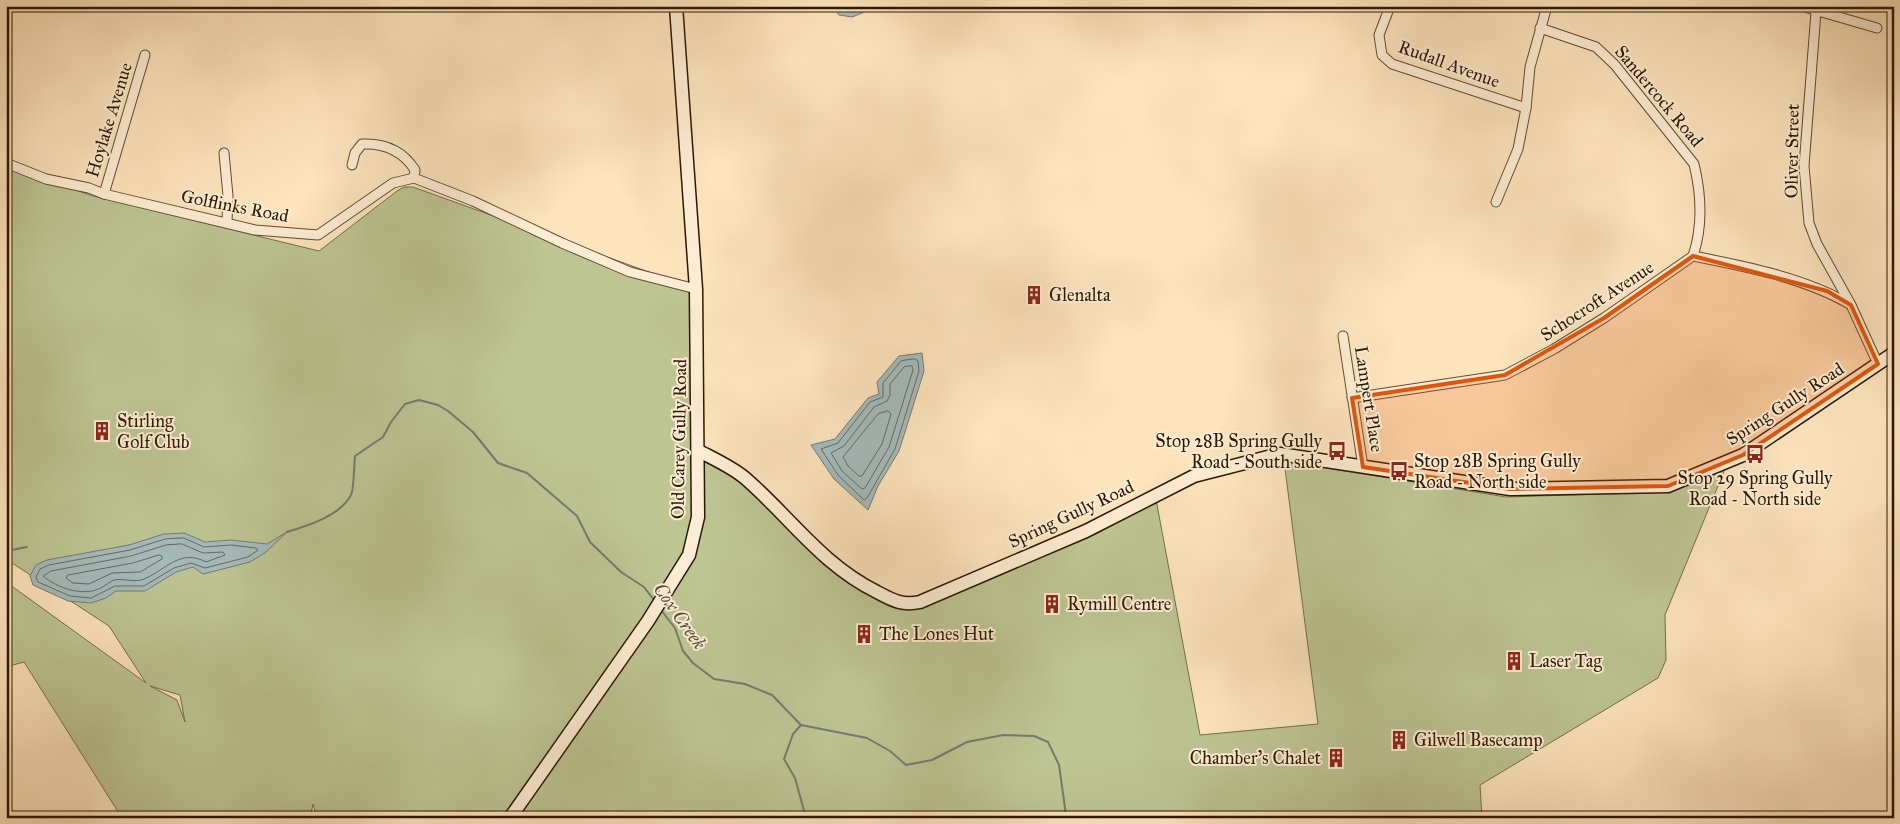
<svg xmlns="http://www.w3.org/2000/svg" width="1900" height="824" font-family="'IM FELL Great Primer',serif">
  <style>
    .green { fill: #bdc593; stroke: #746e4a; fill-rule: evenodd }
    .water { fill: #a5bbbc; stroke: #757a71 }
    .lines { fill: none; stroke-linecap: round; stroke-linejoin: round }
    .shore { stroke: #686a5e; stroke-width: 1 }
    .stream { stroke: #757a71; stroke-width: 2 }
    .minor-casing { stroke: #604b2f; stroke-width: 11 }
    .secondary-casing { stroke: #2c1800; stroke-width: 15 }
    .minor { stroke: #feedd4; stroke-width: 9 }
    .secondary { stroke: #feedd4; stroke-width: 12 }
    .marked { fill: #df560b; fill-opacity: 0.2; stroke: #df560b; stroke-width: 4; stroke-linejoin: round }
    .labels { text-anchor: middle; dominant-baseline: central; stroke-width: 4; stroke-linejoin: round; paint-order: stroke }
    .street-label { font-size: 18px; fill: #2c1800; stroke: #feedd4 }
    .poi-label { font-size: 18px; fill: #2c1800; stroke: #feedd4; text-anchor: start }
    .water-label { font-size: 19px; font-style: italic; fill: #565142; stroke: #feedd4 }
  </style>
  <rect width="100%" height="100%" fill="#fde4bd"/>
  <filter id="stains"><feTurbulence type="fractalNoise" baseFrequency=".004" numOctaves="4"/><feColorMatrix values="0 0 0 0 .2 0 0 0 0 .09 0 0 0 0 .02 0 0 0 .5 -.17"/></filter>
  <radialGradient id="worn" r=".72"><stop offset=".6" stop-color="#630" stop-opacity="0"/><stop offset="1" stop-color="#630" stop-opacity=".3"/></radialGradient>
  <path class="green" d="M6,166L93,196L319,251L397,191L404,187H413L696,289L699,451L744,477L816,551L907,605L1155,494L1200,735L1318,724L1284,461L1506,497L1670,492L1725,469L1665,615L1666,660L1658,678L1480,785L1482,818H317L313,804L310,818H122L24,662L6,667V582L146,683L109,626L12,563L6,555ZM150,686L180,695L185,722L177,700Z"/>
  <g class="water">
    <polygon points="831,6 880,6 852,17 839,15"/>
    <polygon points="922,353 924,371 899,451 878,486 868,510 834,479 811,445 835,439 868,398 879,394 877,382 899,356"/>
    <polygon points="287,532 266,552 250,562 203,574 193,567 176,572 145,591 116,591 106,598 91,603 68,601 33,585 30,576 36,565 47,560 129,545 164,534 184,533 205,542 231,540 267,544"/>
  </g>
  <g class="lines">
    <g class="shore">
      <polygon points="915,359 918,361 919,371 895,449 867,498 864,500 838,475 821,449 838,443 870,402 883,397 883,383 901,361"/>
      <polygon points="912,366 913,370 889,447 865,488 862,489 842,471 831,453 844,446 874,407 887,401 890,395 890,384 904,367"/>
      <polygon points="888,411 891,414 882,444 862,476 859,476 848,466 843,457 878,414"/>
      <polygon points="184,538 204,547 231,545 256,548 258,550 248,557 205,568 191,563 174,568 144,586 115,586 91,598 70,596 38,582 36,577 40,569 49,565 130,550 165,539"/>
      <path d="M182,544L203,553L223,552L225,555L206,562C180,548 166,570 144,579C135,583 123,578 114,580C109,582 105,586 101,588C83,597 57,588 43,576L51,571L131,556L166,545Z"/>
      <polygon points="159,555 162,556 162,559 140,572 112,573 89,584 73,583 66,578 68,575 133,563"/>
    </g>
    <g class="stream">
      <path d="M287,532C307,526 340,516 351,495C354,489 354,465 355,456L383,437L391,422L405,404L419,400L438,405L448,411L473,432L498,463L527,473L577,516L590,542L621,572L644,587L654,600"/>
      <polyline points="6,551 27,547"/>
      <polyline points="661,610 675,628 683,651 693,663 714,679 745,684 772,695 801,725 867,738 890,751 906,765 932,760 967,742 1003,735 1034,736 1048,742 1059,765 1066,815 1069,818"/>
      <polyline points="801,725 793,734 784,759 795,778 806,818"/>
    </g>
    <g class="minor-casing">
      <g id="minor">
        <polyline points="1390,6 1379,35 1382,55 1392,64 1526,108"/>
        <polyline points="1801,6 1877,28"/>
        <polyline points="1816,12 1804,166 1809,223 1817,244 1851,305 1878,364"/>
        <path d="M1540,28L1596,47L1615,65L1694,164C1701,193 1703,226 1693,256"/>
        <polyline points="224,153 228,196 227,222"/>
        <polyline points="6,163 46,179 89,188 104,194 255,230 318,235 393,183 414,178 473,201 562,243 630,272 696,289"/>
        <path d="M352,165L355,153L362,144C384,143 403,151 415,170L414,178"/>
        <polyline points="104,194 145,55"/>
        <polyline points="1496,202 1518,149 1526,108 1530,67 1547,6"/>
        <polyline points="1343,336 1363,467"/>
        <path d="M1352,398L1505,375L1554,349L1604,318L1693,256C1744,266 1806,278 1851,305"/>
      </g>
    </g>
    <g class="secondary-casing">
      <g id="secondary">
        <path d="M699,451C714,459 732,467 745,478C791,518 821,564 877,592C892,600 902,606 920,602L1086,531L1194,476L1280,454L1510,489L1668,486L1743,455L1894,353"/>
        <polyline points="510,818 648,621 689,555 698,517 696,289 676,6"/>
      </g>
    </g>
    <use href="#minor" class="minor"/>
    <use href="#secondary" class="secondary"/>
  </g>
  <path class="marked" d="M1693,256L1827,291L1851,305L1878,364L1743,455L1668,486L1510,489L1363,467L1352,398L1505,375L1604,318Z"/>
  <defs>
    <g id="building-bare" transform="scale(1.5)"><path d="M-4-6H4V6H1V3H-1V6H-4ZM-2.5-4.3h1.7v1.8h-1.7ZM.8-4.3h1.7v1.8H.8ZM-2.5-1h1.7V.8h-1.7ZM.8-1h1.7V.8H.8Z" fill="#8f2418" stroke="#feedd4" stroke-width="2.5" paint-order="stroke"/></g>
    <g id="bus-bare" transform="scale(1.5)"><path d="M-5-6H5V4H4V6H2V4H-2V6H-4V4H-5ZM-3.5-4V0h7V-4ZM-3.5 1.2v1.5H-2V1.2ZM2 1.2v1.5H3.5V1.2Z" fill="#8f2418" stroke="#feedd4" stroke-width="2.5" paint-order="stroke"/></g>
  </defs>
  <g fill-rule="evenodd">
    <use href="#building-bare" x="1034" y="295"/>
    <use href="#building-bare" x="102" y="431"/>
    <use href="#bus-bare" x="1337" y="451"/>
    <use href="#bus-bare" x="1755" y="454"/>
    <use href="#bus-bare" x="1399" y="471"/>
    <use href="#building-bare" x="1052" y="604"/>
    <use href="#building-bare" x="864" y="634"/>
    <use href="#building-bare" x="1514" y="661"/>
    <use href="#building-bare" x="1399" y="740"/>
    <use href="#building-bare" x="1336" y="758"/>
  </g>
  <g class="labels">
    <g class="street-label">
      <text transform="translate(1449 64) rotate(20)">Rudall Avenue</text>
      <text transform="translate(1659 96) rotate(50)">Sandercock Road</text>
      <text transform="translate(109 120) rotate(-73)">Hoylake Avenue</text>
      <text transform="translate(1792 151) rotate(-89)">Oliver Street</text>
      <text transform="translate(235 206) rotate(11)">Golflinks Road</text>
      <text transform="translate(1597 301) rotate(-33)">Schocroft Avenue</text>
      <text transform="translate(1369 399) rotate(81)">Lampert Place</text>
      <text transform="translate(1785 404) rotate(-33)">Spring Gully Road</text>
      <text transform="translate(679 439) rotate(-89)">Old Carey Gully Road</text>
      <text transform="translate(1071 514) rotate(-25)">Spring Gully Road</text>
    </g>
    <g class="poi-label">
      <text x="1049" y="295">Glenalta</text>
      <text x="117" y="421">Stirling<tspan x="117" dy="21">Golf Club</tspan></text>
      <text x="1322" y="441" text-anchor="end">Stop 28B Spring Gully<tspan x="1322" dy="21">Road - South side</tspan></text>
      <text x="1414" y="461">Stop 28B Spring Gully<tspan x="1414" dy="21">Road - North side</tspan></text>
      <text x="1755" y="478" text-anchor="middle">Stop 29 Spring Gully<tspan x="1755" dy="21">Road - North side</tspan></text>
      <text x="1067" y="604">Rymill Centre</text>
      <text x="879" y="634">The Lones Hut</text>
      <text x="1529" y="661">Laser Tag</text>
      <text x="1414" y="740">Gilwell Basecamp</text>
      <text x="1321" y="758" text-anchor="end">Chamber's Chalet</text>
    </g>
    <g class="water-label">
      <text transform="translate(680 616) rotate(55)">Cox Creek</text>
    </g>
  </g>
  <rect width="1900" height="824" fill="none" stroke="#fde4bd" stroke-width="25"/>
  <rect x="8" y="8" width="1885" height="809" fill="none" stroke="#2c1800" stroke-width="2.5"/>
  <rect x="12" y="12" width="1875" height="799" fill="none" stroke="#2c1800"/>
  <rect width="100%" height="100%" filter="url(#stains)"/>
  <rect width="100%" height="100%" fill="url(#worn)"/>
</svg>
